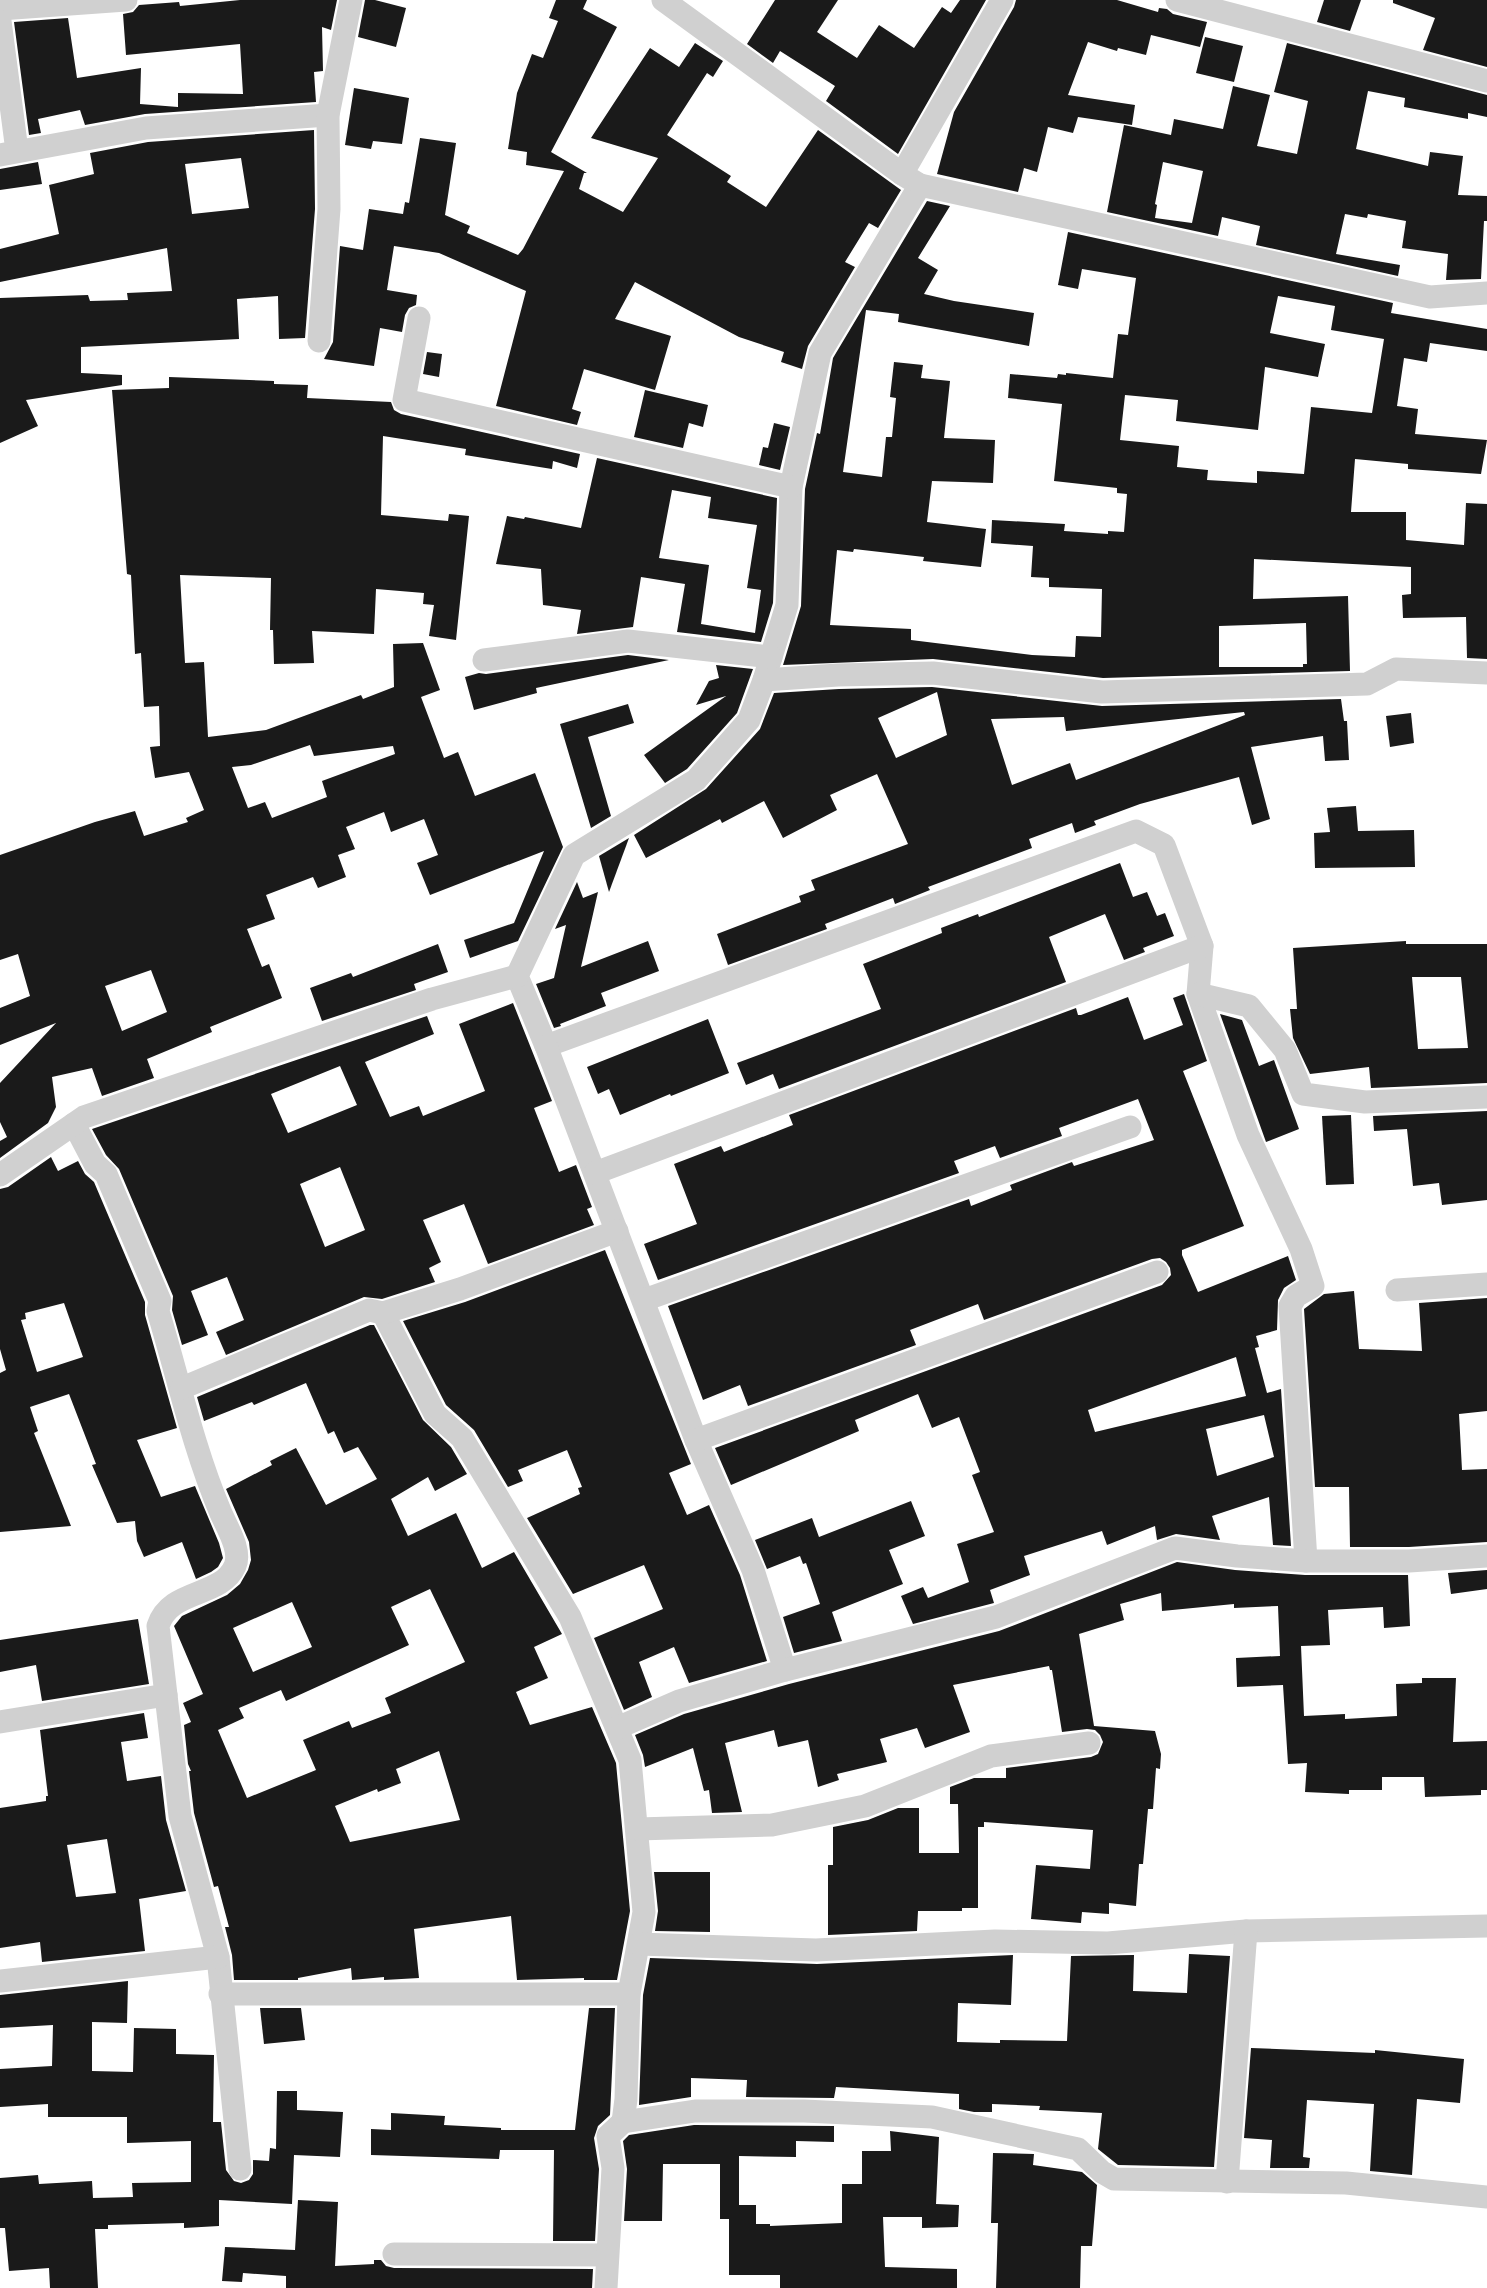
<svg xmlns="http://www.w3.org/2000/svg" width="1487" height="2288" font-family="Rubik,sans-serif">
  <style>
    .building { fill: #1a1a1a; fill-rule: evenodd }
    .lines { fill: none; stroke-linecap: round; stroke-linejoin: round }
    .street { stroke: #d0d0d0; stroke-width: 23 }
  </style>
  <rect width="100%" height="100%" fill="#fff"/>
  <g class="building">
    <polygon points="240,0 337,0 331,30 322,27 323,71 314,72 316,102 145,114 85,125 80,110 38,119 41,133 29,135 14,22 68,18 77,78 141,68 140,104 178,107 178,93 243,94 240,44 126,55 123,14 133,12 139,5 179,2 180,6"/>
    <polygon points="365,0 375,0 406,8 396,47 358,37"/>
    <polygon points="556,0 587,0 583,9 617,27 551,152 587,173 584,173 579,189 623,212 658,158 591,138 650,48 679,67 695,43 723,61 713,77 707,73 667,135 731,176 727,182 766,207 818,130 901,190 878,228 869,223 845,262 855,267 808,346 802,369 781,362 784,352 739,337 635,282 615,319 671,336 655,390 584,369 572,409 581,412 577,425 496,406 526,291 439,253 394,246 387,290 417,295 416,305 409,308 405,315 402,332 380,328 374,366 324,359 333,342 340,246 363,250 369,209 403,214 405,202 409,203 420,138 456,143 445,215 470,226 467,233 518,255 523,249 564,171 526,165 527,152 508,149 517,93 532,54 543,58 558,21 549,18"/>
    <polygon points="775,0 838,0 817,32 857,58 879,25 914,48 942,7 951,13 960,0 986,0 898,154 826,101 835,86 780,51 773,63 747,44"/>
    <polygon points="1016,0 1117,0 1158,12 1159,8 1167,9 1173,14 1207,22 1200,47 1151,35 1146,55 1118,48 1117,51 1088,42 1068,95 1135,105 1132,125 1078,117 1073,133 1048,127 1037,172 1024,168 1018,192 937,174 954,112 1014,7"/>
    <polygon points="1324,0 1361,0 1350,31 1317,22"/>
    <polygon points="1393,0 1487,0 1487,67 1423,50 1435,18 1393,3"/>
    <polygon points="1205,37 1243,46 1234,82 1196,73"/>
    <path d="M1287,43L1487,95V117L1468,113V119L1404,107L1405,98L1368,91L1356,149L1428,166L1430,152L1463,156L1458,195L1487,196V221H1484L1481,279L1446,280L1448,254L1402,248L1406,221L1368,214L1367,218L1345,214L1336,254L1400,265L1398,276L1256,245L1260,226L1222,217L1218,236L1107,212L1124,125L1171,135L1174,119L1223,129L1233,86L1270,95L1257,146L1297,154L1308,101L1274,92ZM1163,162L1203,171L1192,223L1155,218L1157,205L1155,204Z"/>
    <polygon points="354,88 409,98 402,144 373,141 371,149 345,145"/>
    <path d="M314,130L315,209L305,338L279,339L278,296L237,299L239,339L81,347V373L122,375V385L26,400L38,426L0,443V298L88,295L90,301L128,300L127,293L172,291L167,248L0,282V249L59,234L49,185L94,174L90,153L148,142ZM241,158L249,208L192,214L185,164Z"/>
    <polygon points="38,162 42,184 0,190 0,169"/>
    <path d="M927,201L950,206L918,258L938,270L924,294L954,301L1034,313L1029,346L898,322L899,314L866,310L843,472L882,477L886,437H892L896,398L890,397L894,362L923,365L921,378L950,381L944,438L995,440L993,483L932,481L927,522L986,529L981,567L923,561L924,557L854,549L853,552L837,550L830,625L911,629V640L1032,655L1075,657L1076,636L1101,637L1102,589L1049,587V578L1031,577L1033,546L991,543L992,520L1065,524L1064,531L1108,534V531L1124,532L1127,494L1117,493V488L1054,481L1062,404L1008,398L1010,374L1057,378L1058,374L1066,375V373L1113,378L1118,334L1128,335L1136,278L1082,269L1078,289L1058,285L1068,232L1393,303L1391,313L1487,329V351L1430,343L1427,362L1404,358L1397,406L1418,409L1415,434L1487,440L1481,474L1408,469V464L1355,459L1351,512H1406V540L1464,545L1466,503L1487,504V659L1467,658L1466,617L1403,618L1402,595L1411,594V567L1254,559L1253,599L1348,596L1350,671L1103,678L933,659L783,665L801,606L805,489L817,433L820,434L833,358ZM1278,296L1335,306L1331,330L1384,339L1372,413L1311,407L1304,474L1257,471V483L1207,480L1208,470L1177,467L1179,446L1120,440L1125,395L1178,400L1176,421L1258,430L1265,367L1318,377L1325,344L1270,333ZM1306,623L1307,664H1303V667H1219V626Z"/>
    <polygon points="427,352 442,354 439,377 423,374"/>
    <path d="M169,377L274,381V384L308,385L307,398L391,402L394,410L401,414L580,454L577,468L553,461L552,469L465,455L466,449L383,436L381,515L448,521L449,514L469,516L456,640L429,636L434,605L423,604L424,593L376,589L374,634L312,631L314,663L274,664L273,630H270L271,578L180,575L185,663L204,662L208,737L266,730L361,695L363,699L394,687L393,644L423,643L440,690L421,697L444,758L458,752L475,796L535,773L563,847L518,941L470,958L464,940L514,923L544,851L430,895L417,863L438,855L424,819L391,832L384,812L346,827L355,849L338,855L346,877L318,888L313,877L266,895L275,919L247,929L262,967L269,964L282,998L210,1027L212,1032L147,1059L154,1078L102,1096L92,1068L52,1077L56,1107L48,1123L0,1158V1141L7,1137L0,1122V1083L56,1023L0,1045V1008L30,996L18,954L0,960V855L95,822L135,811L144,836L188,822L186,818L204,810L189,772L155,778L150,747L160,746L159,706L144,707L141,653L135,654L131,575L127,574L112,390L169,388ZM310,745L314,756L393,746L395,754L322,781L327,797L272,818L265,802L248,808L232,767L251,765ZM151,970L167,1012L122,1031L105,986Z"/>
    <polygon points="645,390 708,405 703,427 689,423 683,448 634,437"/>
    <polygon points="774,423 790,427 780,470 759,465 763,447 768,448"/>
    <path d="M597,458L777,498L773,603L761,642L677,632L685,584L641,577L633,627L577,634L581,610L543,605L541,569L496,564L507,516L524,519L525,517L581,528ZM672,490L711,497L708,518L757,525L747,588L761,590L755,633L701,624L709,565L659,558Z"/>
    <polygon points="628,655 669,660 536,688 537,693 474,710 465,677 479,673 486,674"/>
    <polygon points="716,665 753,669 737,713 687,769 665,783 644,755 726,696 696,705 709,681 719,678"/>
    <path d="M932,687L1102,706L1341,699L1344,721H1347L1349,760L1325,761L1323,736L1251,747L1270,819L1252,825L1239,777L1140,804L1094,821L1096,825L1075,833L1072,823L1029,839L1032,848L928,887L930,890L895,904L893,898L825,924L827,929L728,965L717,934L801,902L799,896L815,890L811,880L908,844L877,774L830,795L837,810L783,838L764,801L722,823L720,819L646,858L634,835L706,789L760,729L774,693L839,689ZM937,692L947,735L896,758L878,718ZM1244,712L1245,715L1076,780L1070,763L1012,785L991,719L1064,717L1066,731Z"/>
    <polygon points="628,704 634,723 588,737 611,816 591,828 560,724"/>
    <polygon points="1411,713 1414,743 1390,747 1386,716"/>
    <polygon points="1356,806 1358,831 1414,830 1415,867 1315,868 1314,833 1330,832 1327,808"/>
    <polygon points="629,838 609,892 599,856"/>
    <polygon points="1120,863 1133,897 1147,892 1157,916 1165,913 1174,936 1143,948 1145,952 1124,960 1105,914 1049,937 1066,982 779,1089 773,1074 746,1085 737,1063 881,1009 863,964 942,933 941,928 978,914 979,917"/>
    <polygon points="577,882 583,898 598,892 581,967 648,941 659,971 601,993 606,1006 560,1024 561,1026 554,1028 536,984 554,978 566,925 555,929"/>
    <path d="M1406,941V944H1487V1083L1371,1088L1369,1067L1310,1074L1293,1038L1290,1009H1297L1293,948ZM1412,977H1461L1468,1048L1418,1049Z"/>
    <polygon points="438,944 448,972 414,984 416,990 322,1021 310,988 351,973 353,977"/>
    <path d="M1184,994L1207,1061L1183,1071L1244,1226L1182,1250V1255L1198,1292L1288,1256L1296,1280L1284,1288L1278,1300L1277,1330L1256,1336L1259,1347L1255,1348L1267,1393L1281,1389L1291,1546L1273,1545L1269,1497L1212,1516L1220,1540L1176,1534L1157,1540L1155,1526L1107,1545L1102,1531L1024,1556L1030,1575L990,1590L994,1603L913,1624L901,1596L923,1587L928,1598L969,1582L957,1544L994,1532L972,1475L980,1472L959,1417L932,1428L918,1394L855,1420L859,1431L731,1485L715,1448L1162,1285L1171,1275L1170,1268L1166,1262L1160,1258L1152,1259L984,1320L978,1304L910,1330L916,1345L748,1406L740,1385L703,1400L668,1306L969,1199L971,1206L1012,1190L1010,1185L1072,1162L1074,1166L1154,1140L1138,1099L1059,1128L1062,1136L1000,1158L995,1146L954,1161L959,1173L658,1280L644,1244L697,1224L674,1164L721,1146L724,1152L793,1125L789,1115L1076,1008L1078,1015H1081L1128,997L1144,1040L1183,1025L1173,998ZM1236,1357L1246,1396L1095,1432L1088,1410ZM1264,1415L1274,1457L1217,1476L1206,1429Z"/>
    <path d="M513,1003L552,1101L534,1108L559,1172L576,1165L592,1207L587,1209L594,1225L488,1264L464,1204L423,1220L441,1262L429,1268L435,1282L382,1299L364,1297L226,1355L216,1332L244,1320L227,1277L191,1291L208,1335L182,1345L172,1310L173,1296L119,1169L106,1155L92,1129L427,1016L434,1034L365,1062L390,1117L419,1106L423,1116L485,1091L459,1024ZM340,1066L357,1105L288,1133L271,1094ZM340,1167L365,1230L325,1247L300,1184Z"/>
    <polygon points="1220,1014 1242,1020 1259,1066 1274,1060 1299,1129 1266,1142"/>
    <polygon points="708,1019 729,1073 671,1096 670,1094 620,1115 609,1089 598,1094 587,1067"/>
    <polygon points="1487,1111 1487,1200 1442,1205 1439,1183 1413,1186 1407,1129 1374,1131 1373,1116"/>
    <polygon points="1351,1115 1354,1184 1326,1185 1322,1116"/>
    <path d="M51,1157L58,1171L78,1161L85,1174L94,1182L145,1302V1315L177,1428L137,1440L161,1497L195,1486L219,1543L223,1558L218,1567L211,1572L196,1579L182,1542L144,1557L137,1541L135,1521L117,1523L92,1465L96,1464L69,1394L30,1407L38,1431L34,1433L71,1526L0,1532V1373L6,1370L0,1349V1189L8,1187ZM64,1303L83,1357L37,1372L21,1320L26,1319L25,1313Z"/>
    <polygon points="605,1250 691,1464 669,1473 687,1515 709,1505 740,1575 767,1661 689,1683 674,1647 639,1662 652,1697 624,1710 594,1638 663,1609 644,1565 573,1594 527,1518 580,1494 578,1488 582,1487 567,1450 518,1470 523,1481 508,1487 474,1430 446,1405 403,1321 465,1302"/>
    <polygon points="1354,1291 1359,1349 1422,1351 1419,1303 1487,1298 1487,1411 1459,1414 1462,1470 1487,1469 1487,1542 1409,1547 1350,1547 1349,1487 1315,1487 1304,1309 1324,1294"/>
    <path d="M370,1325H374L423,1420L451,1447L467,1474L435,1491L428,1477L391,1499L408,1536L456,1513L482,1568L514,1552L562,1634L534,1647L548,1678L516,1692L530,1725L592,1707L616,1763L630,1911L617,1980H584V1978L517,1980L511,1916L414,1929L419,1978L384,1980V1977L352,1980L351,1968L298,1978V1980H234L232,1955L225,1927H229L218,1886L214,1887L194,1813L189,1771H191L188,1764L184,1725L191,1722L183,1703L203,1694L174,1626L182,1616L227,1595L240,1584L248,1570L251,1560L249,1542L226,1489L272,1465L270,1461L296,1448L326,1505L377,1479L358,1447L344,1453L334,1431L328,1434L306,1383L254,1405L252,1402L204,1421L197,1397ZM430,1589L465,1662L385,1698L391,1713L352,1728L349,1721L303,1740L316,1770L247,1798L218,1730L244,1718L239,1708L281,1690L286,1701L409,1645L391,1607ZM292,1602L312,1647L253,1672L233,1628ZM439,1751L460,1820L350,1842L335,1806L377,1789L378,1792L401,1783L396,1769Z"/>
    <polygon points="911,1501 925,1536 889,1550 903,1584 832,1612 842,1641 794,1653 783,1617 820,1604 806,1563 803,1564 800,1556 767,1569 755,1540 812,1518 819,1537"/>
    <polygon points="1177,1562 1235,1570 1305,1575 1408,1575 1410,1626 1384,1628 1383,1607 1328,1610 1330,1645 1301,1646 1304,1716 1345,1714 1345,1719 1397,1716 1396,1684 1422,1683 1422,1678 1456,1678 1453,1742 1487,1741 1487,1790 1481,1790 1481,1795 1425,1797 1424,1777 1382,1777 1382,1790 1349,1790 1349,1794 1305,1792 1307,1763 1288,1764 1283,1685 1237,1687 1236,1658 1280,1656 1278,1606 1234,1608 1234,1604 1162,1611 1161,1593 1120,1604 1124,1620 1079,1634 1094,1726 1155,1731 1161,1754 1160,1769 1156,1768 1153,1809 1148,1809 1143,1864 1139,1864 1136,1906 1109,1903 1109,1914 1082,1912 1081,1923 1031,1919 1036,1865 1090,1869 1093,1830 984,1822 984,1827 978,1827 978,1908 962,1908 962,1911 918,1911 917,1931 828,1935 828,1865 833,1865 833,1827 868,1820 898,1808 919,1808 919,1853 959,1853 958,1804 950,1804 950,1787 974,1778 1006,1778 1006,1768 1091,1757 1098,1754 1103,1742 1100,1735 1095,1730 1087,1729 1062,1732 1052,1670 1050,1670 1049,1666 953,1685 970,1732 925,1748 917,1728 880,1739 887,1762 837,1774 839,1780 818,1787 808,1740 778,1747 774,1730 725,1743 742,1812 712,1813 709,1790 704,1791 693,1748 645,1767 643,1755 635,1735 684,1714 789,1684 999,1631"/>
    <polygon points="1487,1570 1487,1589 1451,1594 1448,1573"/>
    <polygon points="138,1619 149,1684 42,1701 36,1665 0,1672 0,1640"/>
    <path d="M144,1713L148,1738L121,1742L127,1781L161,1776L166,1820L186,1891L139,1899L145,1951L42,1962L40,1942L0,1948V1808L46,1801V1796H48L40,1730ZM107,1839L116,1893L76,1897L67,1845Z"/>
    <polygon points="654,1872 710,1872 710,1932 655,1931 658,1911"/>
    <polygon points="1189,1954 1230,1956 1214,2167 1118,2165 1098,2149 1102,2113 1039,2110 1040,2106 992,2104 992,2112 974,2112 959,2109 959,2094 836,2087 834,2098 746,2097 747,2080 691,2078 691,2097 639,2105 643,1995 650,1958 817,1964 1013,1955 1011,2005 958,2003 957,2042 1000,2043 1000,2040 1067,2041 1071,1956 1134,1955 1133,1991 1187,1993"/>
    <polygon points="128,1981 127,2023 92,2022 92,2071 133,2072 134,2028 176,2029 176,2054 214,2055 213,2122 221,2122 226,2170 234,2181 241,2183 249,2180 253,2174 253,2160 269,2161 270,2148 276,2149 277,2091 297,2091 297,2110 343,2112 340,2157 294,2155 292,2204 219,2200 219,2226 184,2228 184,2223 108,2225 108,2229 95,2229 98,2288 50,2288 49,2268 9,2271 5,2228 0,2228 0,2178 38,2175 39,2184 92,2181 93,2198 133,2197 132,2183 191,2182 191,2141 127,2143 127,2117 48,2117 48,2104 0,2107 0,2069 52,2066 53,2025 0,2028 0,1995"/>
    <polygon points="260,2008 301,2008 305,2040 264,2044"/>
    <polygon points="589,2008 615,2008 610,2115 598,2126 594,2138 599,2169 595,2241 553,2241 554,2150 500,2150 499,2159 371,2155 371,2129 391,2130 391,2113 445,2116 444,2125 501,2128 501,2130 575,2130"/>
    <polygon points="1251,2048 1375,2053 1375,2050 1464,2059 1460,2103 1417,2099 1412,2175 1370,2171 1374,2104 1307,2100 1303,2157 1310,2158 1309,2168 1270,2168 1272,2140 1244,2138"/>
    <polygon points="694,2125 834,2126 834,2142 796,2141 796,2157 739,2156 739,2205 756,2205 756,2224 770,2224 770,2226 842,2223 842,2184 862,2184 862,2151 891,2151 890,2131 939,2137 936,2204 959,2205 958,2227 922,2228 922,2217 883,2217 885,2267 957,2269 957,2288 780,2288 780,2275 729,2275 729,2219 720,2219 720,2164 663,2164 662,2221 624,2221 627,2169 623,2141 629,2135"/>
    <polygon points="993,2153 1034,2154 1033,2165 1082,2172 1097,2185 1092,2246 1081,2246 1080,2288 996,2288 998,2223 991,2223"/>
    <polygon points="298,2200 338,2202 335,2266 374,2264 374,2260 381,2260 386,2266 394,2268 593,2269 592,2288 286,2288 286,2276 243,2273 242,2282 222,2281 225,2247 295,2250"/>
  </g>
  <g class="lines">
    <g class="street">
      <polyline points="663,0 902,174"/>
      <polyline points="1002,0 902,174 920,185 820,353 791,487 787,605 764,680 749,720 696,780 574,855 517,976 546,1046 1136,831 1164,845 1202,946 1198,994 1248,1135 1301,1249 1313,1286 1296,1296 1290,1306 1306,1561"/>
      <polyline points="1177,0 1487,81"/>
      <polyline points="0,9 126,0"/>
      <polyline points="0,21 17,151"/>
      <polyline points="0,155 146,128 328,115"/>
      <polyline points="920,185 1430,297 1487,293"/>
      <polyline points="419,318 404,400 791,487"/>
      <polyline points="319,341 329,209 328,115 351,0"/>
      <polyline points="484,660 628,641 771,657"/>
      <polyline points="764,680 838,675 933,673 1102,692 1367,684 1396,669 1487,673"/>
      <polyline points="1198,994 1249,1006 1285,1050 1303,1094 1365,1102 1487,1097"/>
      <polyline points="546,1046 696,1440 753,1570 785,1670"/>
      <path d="M74,1124L95,1164L106,1174L160,1301L158,1311C178,1377 193,1447 220,1511C226,1526 242,1550 235,1566C221,1598 170,1588 158,1626L180,1816L218,1957L240,2169"/>
      <polyline points="595,1173 1202,946"/>
      <polyline points="0,1175 84,1117 432,999 517,976"/>
      <polyline points="1397,1290 1487,1284"/>
      <polyline points="644,1300 1130,1127"/>
      <polyline points="383,1313 435,1414 462,1438 570,1617 630,1760 644,1912 629,1994 626,2099 623,2122"/>
      <polyline points="182,1388 369,1310 383,1313 460,1289 617,1231"/>
      <polyline points="696,1440 1157,1272"/>
      <polyline points="0,1722 166,1695"/>
      <polyline points="617,1728 679,1701 785,1670 996,1617 1175,1548 1237,1556 1306,1561 1409,1561 1487,1556"/>
      <polyline points="638,1829 772,1825 865,1806 991,1756 1089,1743"/>
      <polyline points="639,1944 816,1950 995,1941 1108,1943 1246,1931 1487,1926"/>
      <polyline points="0,1981 218,1957"/>
      <polyline points="220,1994 629,1994"/>
      <polyline points="1227,2182 1246,1931"/>
      <polyline points="394,2254 607,2255"/>
      <polyline points="606,2288 613,2168 608,2136 623,2122 695,2111 804,2111 932,2117 1078,2149 1102,2172 1114,2179 1346,2183 1487,2197"/>
    </g>
  </g>
</svg>
